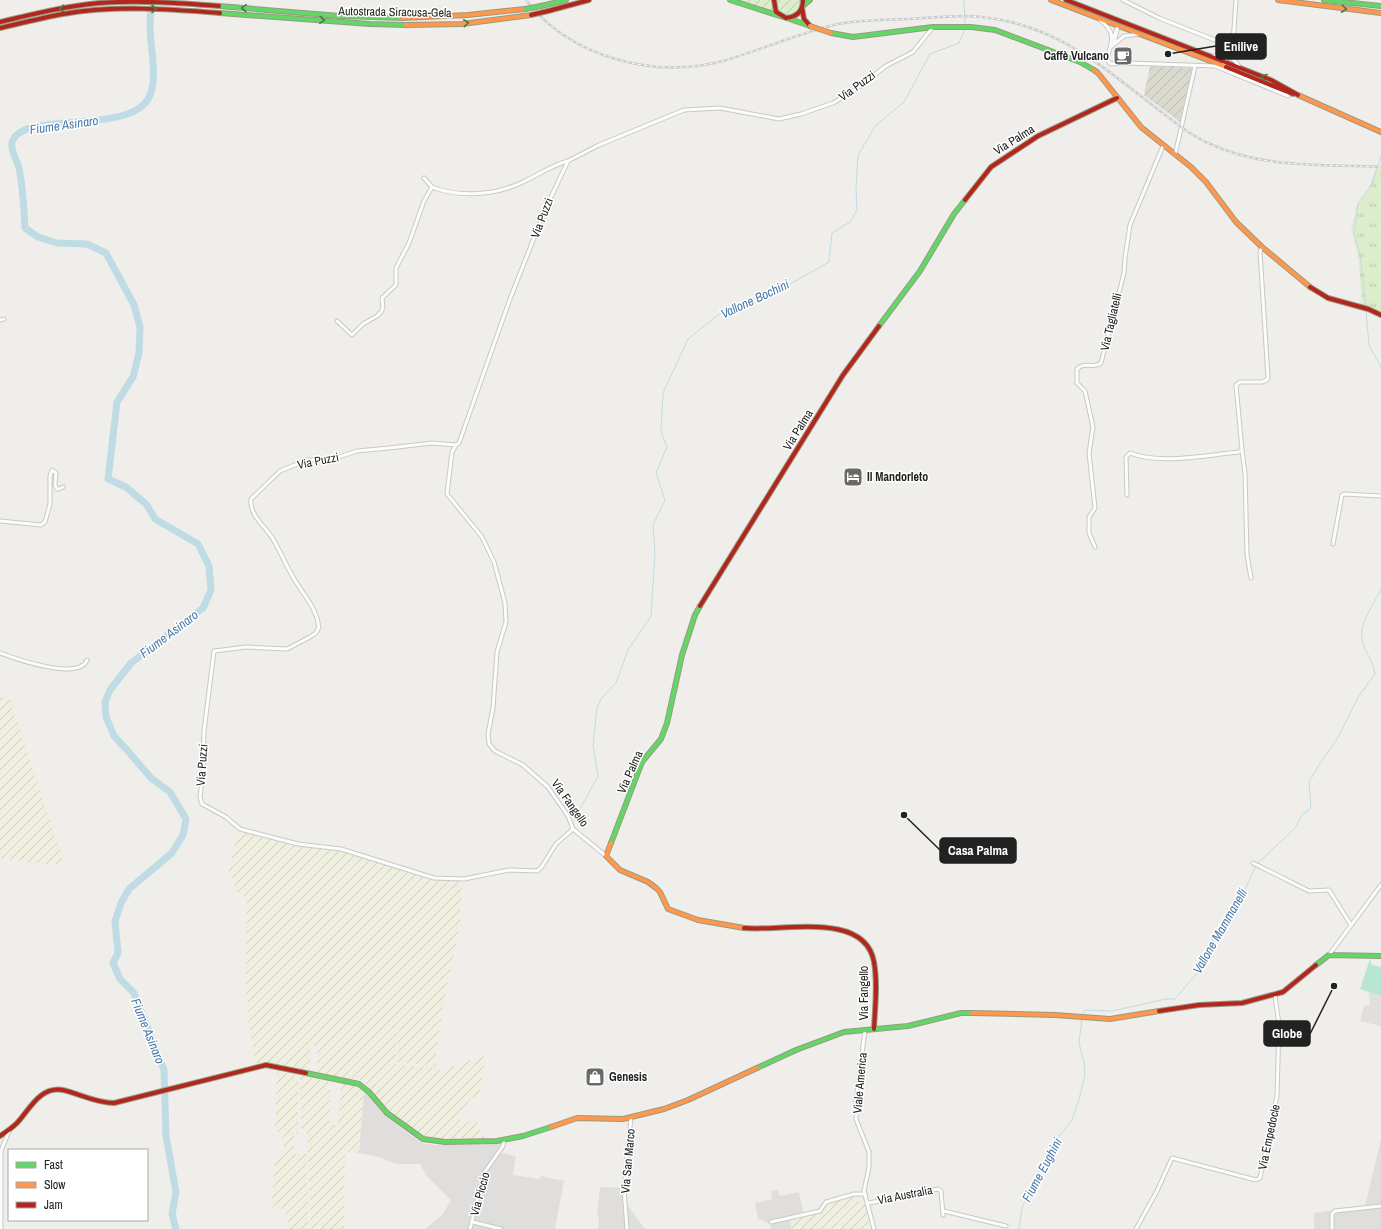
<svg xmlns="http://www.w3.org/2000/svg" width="1381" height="1229" font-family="'Archivo Narrow',sans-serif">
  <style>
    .residential { fill: #dfdedc }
    .construction { fill: url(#construction-furrows) }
    .farmland { fill: url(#farmland-furrows) }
    .grass { fill: url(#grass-tufts) }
    .garden { fill: url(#garden-furrows) }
    .pitch { fill: #b7e6d2 }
    .parking { fill: #e0dfde }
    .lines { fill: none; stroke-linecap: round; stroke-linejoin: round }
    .stream { stroke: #bfdbe3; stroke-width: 1 }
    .river { stroke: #bfdbe3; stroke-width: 7 }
    .street-casing { stroke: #c9c8c7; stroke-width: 5 }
    .fast-casing { stroke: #999a82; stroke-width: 6 }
    .slow-casing { stroke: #999a82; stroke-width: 6 }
    .jam-casing { stroke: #999a82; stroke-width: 6 }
    .street { stroke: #fdfcfc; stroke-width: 3 }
    .fast { stroke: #63d668; stroke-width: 4 }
    .slow { stroke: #ff974d; stroke-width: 4 }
    .jam { stroke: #b3261e; stroke-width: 4 }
    .rail-casing { stroke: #ccc; stroke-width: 2.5 }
    .rail { stroke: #fff; stroke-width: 1; stroke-dasharray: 3; stroke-linecap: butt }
    .fast-bridge-casing { stroke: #999a82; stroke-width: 6; stroke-linecap: butt }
    .slow-bridge-casing { stroke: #999a82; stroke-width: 6; stroke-linecap: butt }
    .jam-bridge-casing { stroke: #999a82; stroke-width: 6; stroke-linecap: butt }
    .fast-bridge { stroke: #63d668; stroke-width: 4 }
    .slow-bridge { stroke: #ff974d; stroke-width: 4 }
    .jam-bridge { stroke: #b3261e; stroke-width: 4 }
    .oneway { stroke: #427c45 }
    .labels { text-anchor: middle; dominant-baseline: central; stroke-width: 3; stroke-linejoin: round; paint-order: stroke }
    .street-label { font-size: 12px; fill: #222; stroke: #fff }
    .poi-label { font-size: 12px; font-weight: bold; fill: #222; stroke: #fff; text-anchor: start }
    .water-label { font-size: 13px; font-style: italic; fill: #4a7aab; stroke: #fff }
    .leader { fill: none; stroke: #222; stroke-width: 1.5 }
    .callout-dot { fill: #222; stroke: #fff; stroke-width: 1.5 }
    .callout { fill: #222; stroke: #222; stroke-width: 1.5 }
    .callout-label { font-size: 13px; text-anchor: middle; font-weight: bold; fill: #fff }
  </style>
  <defs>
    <pattern id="construction-furrows" width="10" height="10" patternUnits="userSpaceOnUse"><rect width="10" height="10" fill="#d9d9cd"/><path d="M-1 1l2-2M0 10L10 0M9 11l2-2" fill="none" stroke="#babab0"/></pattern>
    <pattern id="farmland-furrows" width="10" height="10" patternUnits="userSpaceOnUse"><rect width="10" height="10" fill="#efefdf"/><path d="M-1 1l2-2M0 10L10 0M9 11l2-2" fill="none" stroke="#cdcdbf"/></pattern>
    <pattern id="grass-tufts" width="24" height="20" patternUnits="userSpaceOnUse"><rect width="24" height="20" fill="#ddeccb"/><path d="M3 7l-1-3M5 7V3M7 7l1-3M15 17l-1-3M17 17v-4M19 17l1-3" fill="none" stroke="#bdcaae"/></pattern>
    <pattern id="garden-furrows" width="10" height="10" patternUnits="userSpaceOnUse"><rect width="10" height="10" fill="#ddeccb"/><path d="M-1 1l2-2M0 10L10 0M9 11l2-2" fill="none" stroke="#bdcaae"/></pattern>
  </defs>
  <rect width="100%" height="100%" fill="#f0eeeb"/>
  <g class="residential">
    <polygon points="364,1091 386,1117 422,1143 434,1145 501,1144 497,1152 516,1156 513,1175 540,1179 541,1176 564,1181 555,1229 425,1229 443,1214 451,1200 426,1175 420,1164 396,1164 379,1157 359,1153"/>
    <polygon points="1381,1139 1381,1229 1314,1229 1314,1213 1365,1206"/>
    <polygon points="600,1187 625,1188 626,1203 645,1229 598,1229 599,1216 597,1216"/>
    <polygon points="778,1190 780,1196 799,1192 804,1215 790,1219 792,1229 772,1229 770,1224 758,1219 755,1203 772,1199 771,1191"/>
  </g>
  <polygon class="construction" points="1150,66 1191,68 1192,70 1180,122 1144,95"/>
  <g class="farmland">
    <polygon points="0,696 10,700 64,863 51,865 0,858"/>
    <polygon points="241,831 296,845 340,850 434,879 462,881 460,924 444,1000 436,1055 436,1066 397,1062 399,1014 395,1064 436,1068 442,1070 482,1056 485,1057 479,1097 472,1097 463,1109 459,1111 460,1116 458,1117 462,1125 475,1119 484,1137 482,1140 441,1140 423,1136 392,1114 364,1083 360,1080 315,1074 314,1071 317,1070 317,1046 311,1046 310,1073 265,1063 256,1063 249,1027 246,983 247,898 238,892 233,879 228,874 235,845"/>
    <polygon points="277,1071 298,1075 298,1133 294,1134 294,1148 295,1154 306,1153 309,1229 288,1229 286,1209 271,1207 275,1161 285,1150 282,1135 275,1128"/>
    <polygon points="302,1076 330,1082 329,1125 338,1125 341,1083 349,1084 351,1087 352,1085 364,1091 359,1153 345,1152 344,1229 311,1229 307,1133 301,1128 300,1078"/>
    <polygon points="858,1195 859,1197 856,1199 858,1202 864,1198 866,1199 873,1229 792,1229 790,1219 823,1211 825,1210 826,1203"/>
  </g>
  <polygon class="grass" points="1375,169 1381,169 1381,312 1362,305 1358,254 1351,230 1357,205 1369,189"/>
  <g class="garden">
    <polygon points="739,0 772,0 773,11"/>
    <polygon points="777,0 800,0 800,6 796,13 785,15 778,10"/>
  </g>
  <polygon class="pitch" points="1370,959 1372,965 1381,967 1381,996 1360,989"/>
  <polygon class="parking" points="1369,992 1381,996 1381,1026 1360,1021 1364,1006 1370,1005"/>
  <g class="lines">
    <g class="stream">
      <polyline points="964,0 965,25"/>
      <polyline points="1366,306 1360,254 1354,233 1358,204 1372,184 1381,156"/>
      <polyline points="1366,311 1369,345 1381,367"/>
      <polyline points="574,820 598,776 593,745 597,708 601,699 616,683 628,650 651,616 655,553 653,525 665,500 656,473 667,447 661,432 663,393 688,339 723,311 785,287 829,262 832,233 850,222 857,210 856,188 858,155 876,125 904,102 930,54 959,43 965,29"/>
      <path d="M1083,1015L1085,1010L1112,1011L1166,999H1175L1197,973L1201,962L1209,953L1213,939L1226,924L1238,905L1256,865L1295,828L1302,815L1311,808L1309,782L1319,765L1337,739L1359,696L1375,674C1374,661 1363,651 1362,638C1359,623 1375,603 1381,589"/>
      <polyline points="1019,1229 1022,1208 1029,1192 1052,1145 1072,1120 1079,1099 1085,1075 1084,1062 1079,1043 1082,1018"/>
    </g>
    <path class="river" d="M152,0C151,9 150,18 150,27C150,47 159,81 148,99C127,135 22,110 12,142C10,149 17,161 19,168C23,188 24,207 25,228L38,237L57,243L87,244L106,253L134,305L140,327L139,353L133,377L117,402L108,479L126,487L147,505L155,519L198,544L209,566L211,590L203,608L131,663L110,690L105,702L106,717L114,736L127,750L151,778L170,792L186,819L183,835L172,853L129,889L121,903L115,921L118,953L113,963L120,979L134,993L164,1070L166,1136L176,1192L172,1214L176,1229"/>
    <g class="street-casing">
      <g id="street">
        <polyline points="1123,0 1159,18 1230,46"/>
        <path d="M1100,20C1118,34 1111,41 1107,60L1111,64L1128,63L1215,66L1288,96"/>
        <polyline points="1114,37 1118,26"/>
        <polyline points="1114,43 1118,26"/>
        <polyline points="1233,43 1236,0"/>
        <circle cx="1233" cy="47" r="3"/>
        <polyline points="1112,46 1124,36 1139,34"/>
        <polyline points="1233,50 1232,58 1239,66"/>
        <polyline points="1213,56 1223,54 1230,48"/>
        <polyline points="1224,64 1230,49"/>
        <polyline points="1175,155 1195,66"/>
        <polyline points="424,178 432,187"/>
        <polyline points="0,320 4,319"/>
        <path d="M337,321L352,335L363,324L377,316L381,312L383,308L382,298L396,285V268L409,243L424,201L432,187C460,198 496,195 523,182C538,175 552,165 568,161"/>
        <polyline points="456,445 452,452 447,494 482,537 494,562 505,603 506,622 497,652 493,708 488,734 489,744 495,751 523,765 548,787 568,816 573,829 606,856"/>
        <polyline points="1242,450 1245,473 1247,555 1251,578"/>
        <path d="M1127,495L1126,457L1130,453C1161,465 1205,455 1239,452L1242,450L1236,385L1240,382H1262L1267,380L1268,377L1260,252L1262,247"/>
        <polyline points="0,521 41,525 45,522 50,504 50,476 52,470 56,473 55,485 57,489 59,489 63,487"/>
        <polyline points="1333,544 1342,495 1344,494 1381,496"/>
        <path d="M1095,547L1089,533V517L1095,508L1089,453L1093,427L1085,391L1077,383V369C1084,361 1094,369 1101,363L1124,273L1125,258L1130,225L1163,146"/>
        <path d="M0,653C16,659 79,681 87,660"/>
        <path d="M573,829L556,844L541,868L537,871L509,870L464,879L434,878L341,849L298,844L240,829L226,817L202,804L200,797L203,773L204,731L214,651L246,647L287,649L310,637L316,633L319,627C316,606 303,595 293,577C286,565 280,551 273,539C265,526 249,515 251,499L280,471L307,460H330L357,451L389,448L432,443L456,445L459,443L510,299L545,210L568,161L599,145L684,110L720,108L779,119L801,114L833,103L855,90L886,66L913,52L933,27"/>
        <polyline points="1253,863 1309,891 1329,890 1351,925"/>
        <polyline points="1329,955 1381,885"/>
        <polyline points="865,1030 856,1101 856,1119 869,1152 869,1167 864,1191 874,1229"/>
        <polyline points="869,1203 938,1189 941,1191 943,1215"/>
        <polyline points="944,1211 1006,1226"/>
        <polyline points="473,1222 501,1229"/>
        <polyline points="771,1222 820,1211 826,1202 854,1194 865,1194"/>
        <polyline points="1,1229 1,1151 9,1131"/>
        <polyline points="470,1229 484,1173 503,1146 504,1140"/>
        <polyline points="627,1229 624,1189 631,1117"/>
        <polyline points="1136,1229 1157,1191 1172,1158 1256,1180 1260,1178 1277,1096 1279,1024 1275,996"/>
        <polyline points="1332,1229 1332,1214 1335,1211 1381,1206"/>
      </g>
    </g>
    <g class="fast-casing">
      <g id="fast">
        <polyline points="730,0 783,17"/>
        <polyline points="1324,0 1381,6"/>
        <polyline points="219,6 340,16 402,18"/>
        <polyline points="541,6 566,0"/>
        <polyline points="803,6 810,0"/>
        <polyline points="220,13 370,24 405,25"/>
        <polyline points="787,18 810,26"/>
        <polyline points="831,33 853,37 933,27 971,27 995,30 1080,62 1094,70"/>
        <polyline points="879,326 920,271 954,214 965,200"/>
        <polyline points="611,843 642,762 661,739 667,723 682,655 695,615 700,606"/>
        <polyline points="1316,965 1329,955 1381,956"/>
        <polyline points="757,1068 796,1050 844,1032 908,1026 961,1013 972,1013"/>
        <polyline points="306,1073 359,1084 369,1092 387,1113 423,1139 445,1142 497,1141 523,1136 551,1127"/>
      </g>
    </g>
    <g class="slow-casing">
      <g id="slow">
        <polyline points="1051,0 1226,67"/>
        <polyline points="1278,0 1381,13"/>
        <polyline points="402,18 468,15 525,9"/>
        <polyline points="405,25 462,24 531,15"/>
        <polyline points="1094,70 1098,73 1141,127 1191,167 1206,182 1236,222 1262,247 1310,287"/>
        <polyline points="1298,95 1381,132"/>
        <polyline points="611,843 606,856 620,870 648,882 656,888 660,892 668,909 698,920 744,928"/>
        <polyline points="972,1013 1055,1015 1110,1019 1159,1011"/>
        <polyline points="551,1127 577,1118 623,1119 664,1109 688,1100 757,1068"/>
      </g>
    </g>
    <g class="jam-casing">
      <g id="jam">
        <path d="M774,0L776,12L786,18C797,17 803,11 803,0"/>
        <polyline points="1066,0 1271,80 1298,95"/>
        <polyline points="802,8 804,19 810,26"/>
        <polyline points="548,11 589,0"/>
        <path d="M0,22C33,14 66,6 99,3C139,0 180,3 219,6"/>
        <path d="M0,28C21,23 42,18 63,14C115,5 168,9 220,13"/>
        <polyline points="1226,67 1293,94"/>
        <polyline points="965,200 991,167 1038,136 1117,98"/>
        <polyline points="1310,287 1328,298 1368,309 1381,315"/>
        <polyline points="700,606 843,375 879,326"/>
        <path d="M744,928C780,932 865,910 874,962C878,984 875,1007 874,1029"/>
        <polyline points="1159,1011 1199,1005 1242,1003 1283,992 1316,965"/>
        <path d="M0,1136C6,1132 12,1128 17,1123C30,1109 40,1086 63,1090C80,1094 96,1103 114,1103L266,1065L306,1073"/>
      </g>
    </g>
    <use href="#street" class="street"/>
    <use href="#fast" class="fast"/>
    <use href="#slow" class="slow"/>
    <use href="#jam" class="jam"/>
    <g class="rail-casing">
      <path id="rail" d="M526,0C571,58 654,79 723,61C762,50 798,33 838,24C860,20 884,20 907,19C927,18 947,16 967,16C1046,19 1092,58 1151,104C1169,118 1187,133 1208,143C1262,169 1323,164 1381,167"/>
    </g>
    <use href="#rail" class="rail"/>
    <g class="fast-bridge-casing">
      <polyline id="fast-bridge" points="525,9 541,6"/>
    </g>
    <g class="slow-bridge-casing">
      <polyline id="slow-bridge" points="810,26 831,33"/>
    </g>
    <g class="jam-bridge-casing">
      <polyline id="jam-bridge" points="531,15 548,11"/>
    </g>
    <use href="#fast-bridge" class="fast-bridge"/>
    <use href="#slow-bridge" class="slow-bridge"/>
    <use href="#jam-bridge" class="jam-bridge"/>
  </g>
  <defs><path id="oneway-chevron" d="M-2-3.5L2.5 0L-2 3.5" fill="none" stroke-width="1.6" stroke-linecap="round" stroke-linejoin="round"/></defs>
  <g class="oneway">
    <use href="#oneway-chevron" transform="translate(244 8) rotate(-176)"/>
    <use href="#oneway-chevron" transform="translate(62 9) rotate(170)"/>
    <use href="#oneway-chevron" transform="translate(154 9)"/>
    <use href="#oneway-chevron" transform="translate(1344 9) rotate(8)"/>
    <use href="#oneway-chevron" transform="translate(322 20) rotate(3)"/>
    <use href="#oneway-chevron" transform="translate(466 23) rotate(-5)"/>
    <use href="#oneway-chevron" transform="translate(1264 77) rotate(-158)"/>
  </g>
  <defs>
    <g id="cafe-square" transform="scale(1)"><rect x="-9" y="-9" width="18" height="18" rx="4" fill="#6a6968" stroke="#fff"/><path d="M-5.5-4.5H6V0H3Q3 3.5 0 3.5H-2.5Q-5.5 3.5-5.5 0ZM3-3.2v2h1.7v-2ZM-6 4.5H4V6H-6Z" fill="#fff"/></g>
    <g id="hotel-square" transform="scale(1)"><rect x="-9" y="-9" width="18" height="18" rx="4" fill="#6a6968" stroke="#fff"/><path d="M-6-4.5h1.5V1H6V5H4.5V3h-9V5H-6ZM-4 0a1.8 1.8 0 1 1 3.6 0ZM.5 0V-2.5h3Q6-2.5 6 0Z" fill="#fff"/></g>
    <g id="shop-square" transform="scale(1)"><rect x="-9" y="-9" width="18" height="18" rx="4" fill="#6a6968" stroke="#fff"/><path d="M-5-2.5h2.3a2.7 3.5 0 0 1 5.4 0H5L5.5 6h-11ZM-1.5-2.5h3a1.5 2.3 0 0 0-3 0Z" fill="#fff"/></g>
  </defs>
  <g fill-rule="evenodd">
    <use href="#cafe-square" x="1123" y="56"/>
    <use href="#hotel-square" x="853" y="477"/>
    <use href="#shop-square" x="595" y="1077"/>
  </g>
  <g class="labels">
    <g class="street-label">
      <text transform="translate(395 12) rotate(1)">Autostrada Siracusa-Gela</text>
      <text transform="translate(857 86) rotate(-36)">Via Puzzi</text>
      <text transform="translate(1014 140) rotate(-32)">Via Palma</text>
      <text transform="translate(542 218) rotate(-69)">Via Puzzi</text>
      <text transform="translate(1111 322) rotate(-77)">Via Tagliatelli</text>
      <text transform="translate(798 430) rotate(-58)">Via Palma</text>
      <text transform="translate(318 461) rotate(-11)">Via Puzzi</text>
      <text transform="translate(202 765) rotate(-86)">Via Puzzi</text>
      <text transform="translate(630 772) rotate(-66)">Via Palma</text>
      <text transform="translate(570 803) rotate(55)">Via Fangello</text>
      <text transform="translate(864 993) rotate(-90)">Via Fangello</text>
      <text transform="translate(860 1083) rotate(-85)">Viale America</text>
      <text transform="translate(1269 1137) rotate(-78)">Via Empedocle</text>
      <text transform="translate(628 1161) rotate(-85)">Via San Marco</text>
      <text transform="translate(480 1194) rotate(-75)">Via Piccio</text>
      <text transform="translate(905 1195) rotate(-11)">Via Australia</text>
    </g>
    <g class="poi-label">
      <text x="1109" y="56" text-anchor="end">Caffè Vulcano</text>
      <text x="867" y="477">Il Mandorleto</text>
      <text x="609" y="1077">Genesis</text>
    </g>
    <g class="water-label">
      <text transform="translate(64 125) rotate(-8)">Fiume Asinaro</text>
      <text transform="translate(755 299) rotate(-25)">Vallone Bochini</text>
      <text transform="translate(169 634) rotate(-37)">Fiume Asinaro</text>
      <text transform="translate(1220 931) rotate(-60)">Vallone Mammanelli</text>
      <text transform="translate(148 1031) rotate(68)">Fiume Asinaro</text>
      <text transform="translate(1042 1170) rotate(-62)">Fiume Eughini</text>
    </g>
  </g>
  <path class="leader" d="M1168 54L1216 46M904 815L940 850M1334 986L1310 1034"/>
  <g class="callout-dot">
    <circle cx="1168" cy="54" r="4"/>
    <circle cx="904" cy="815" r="4"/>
    <circle cx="1334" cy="986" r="4"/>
  </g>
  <g class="callout">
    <rect x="1216" y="34" width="50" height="25" rx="4"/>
    <rect x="940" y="838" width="76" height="25" rx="4"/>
    <rect x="1264" y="1021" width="46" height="25" rx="4"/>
  </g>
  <g class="callout-label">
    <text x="1241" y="51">Enilive</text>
    <text x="978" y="855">Casa Palma</text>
    <text x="1287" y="1038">Globe</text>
  </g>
  <rect x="8" y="1149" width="140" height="72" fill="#ffffff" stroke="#a7a7a7"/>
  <rect x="16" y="1162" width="20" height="6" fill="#63d668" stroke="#a7a7a7"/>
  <text x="44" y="1169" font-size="12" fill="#222222">Fast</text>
  <rect x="16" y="1182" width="20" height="6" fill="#ff974d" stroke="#a7a7a7"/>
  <text x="44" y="1189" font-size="12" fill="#222222">Slow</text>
  <rect x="16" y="1202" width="20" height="6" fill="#b3261e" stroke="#a7a7a7"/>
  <text x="44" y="1209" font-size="12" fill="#222222">Jam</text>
</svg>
